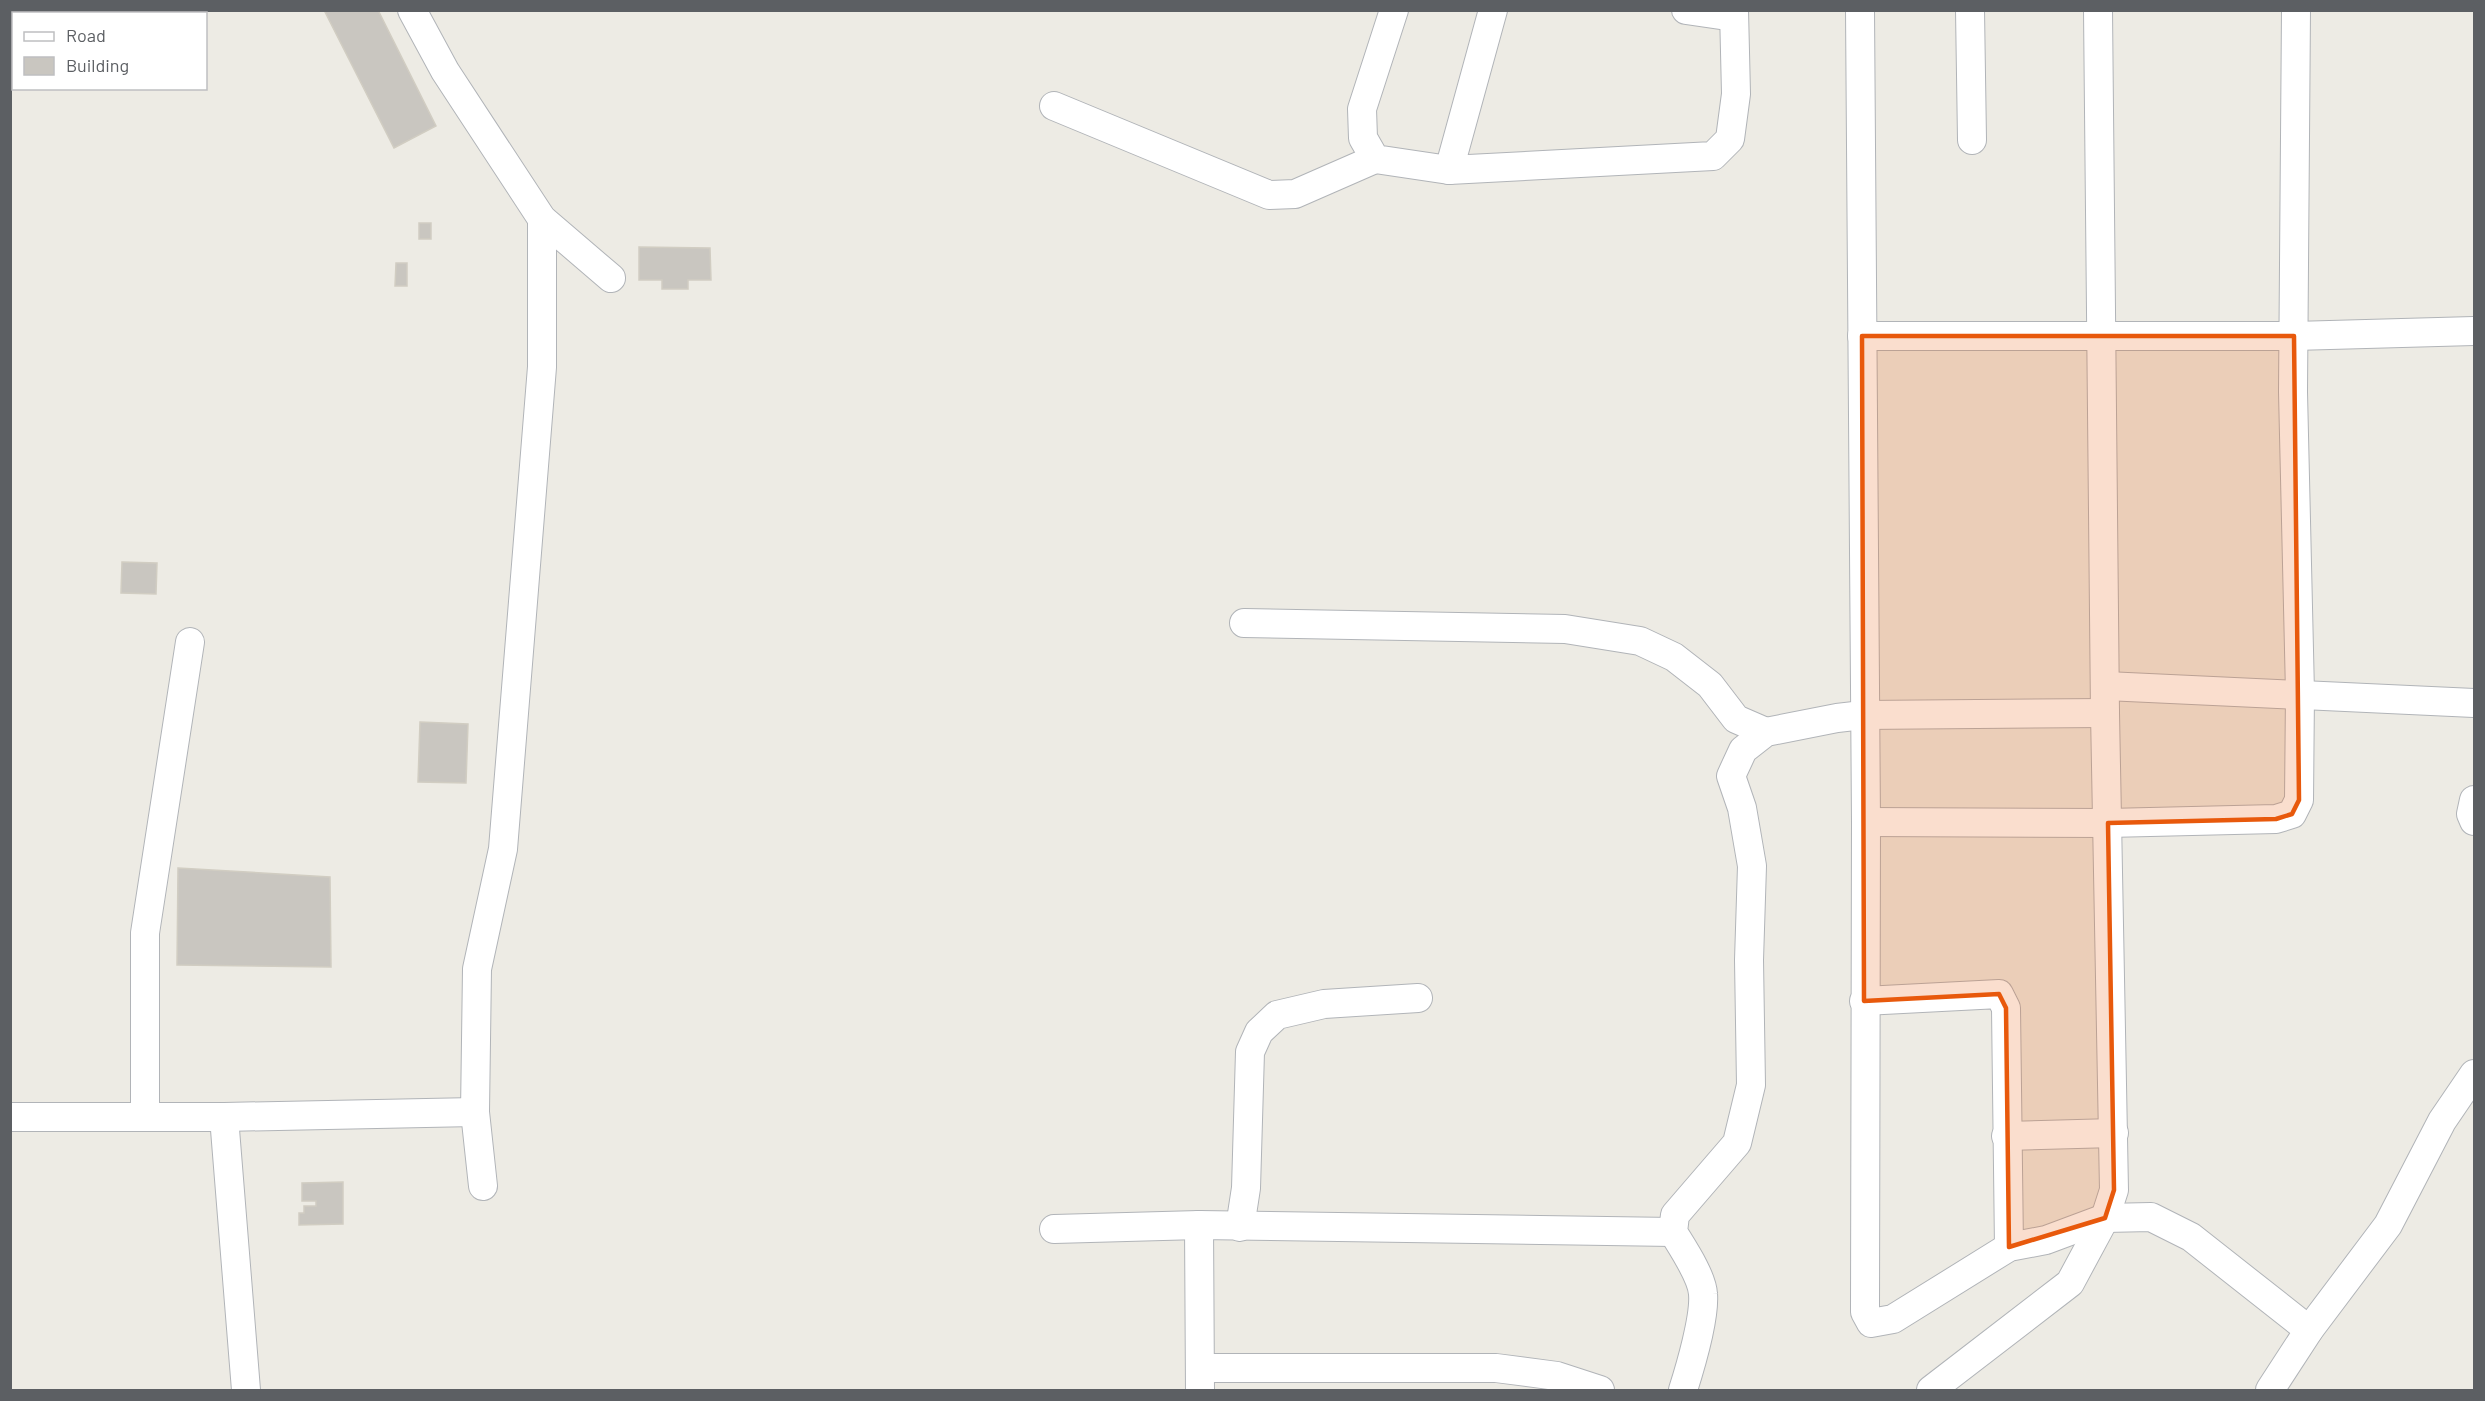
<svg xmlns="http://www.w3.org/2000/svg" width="2485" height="1401" font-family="Barlow,sans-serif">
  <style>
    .building { fill: #c9c6c0; stroke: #d1cdc2; stroke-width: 1.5 }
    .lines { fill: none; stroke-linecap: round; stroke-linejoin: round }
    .minor-casing { stroke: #b1b4b8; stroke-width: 30 }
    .minor { stroke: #fff; stroke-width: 28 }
    .marked { fill: #e8590c; fill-opacity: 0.2; stroke: #e8590c; stroke-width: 4.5; stroke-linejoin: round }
  </style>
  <rect width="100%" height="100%" fill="#edebe4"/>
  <g class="building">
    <polygon points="324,10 378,10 436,126 394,148"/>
    <rect x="419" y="223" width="12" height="16"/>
    <polygon points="639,247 710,248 711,280 688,280 688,289 662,289 662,280 639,280"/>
    <polygon points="396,263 407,263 407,286 395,286"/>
    <polygon points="122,562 157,563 156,594 121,593"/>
    <polygon points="420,722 468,724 466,783 418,782"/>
    <polygon points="178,868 330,877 331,967 177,965"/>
    <polygon points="343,1182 343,1224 299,1225 299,1213 304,1213 304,1206 316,1206 316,1201 302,1201 302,1183"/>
  </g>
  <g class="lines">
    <g class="minor-casing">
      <g id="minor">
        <polyline points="412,10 445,71 542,219 611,278"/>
        <polyline points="1394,10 1362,109 1363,138 1375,159 1449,170 1713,156 1730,139 1736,94 1734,10"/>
        <polyline points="1686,10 1734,17"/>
        <polyline points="1860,10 1866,822 1865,1312 1871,1323 1893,1319 2009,1247 2046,1240 2105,1218 2151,1217 2191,1237 2309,1330"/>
        <polyline points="1970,10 1972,140"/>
        <polyline points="1054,106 1269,195 1295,194 1375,159"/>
        <polyline points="1449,170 1493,10"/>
        <polyline points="1862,336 2294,336 2474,331"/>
        <polyline points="1244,623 1565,629 1640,641 1674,657 1710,685 1736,719 1766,732"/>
        <polyline points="2106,686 2474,703"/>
        <polyline points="2474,800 2471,814 2474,821"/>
        <polyline points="1866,822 2108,823 2276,819 2292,814 2299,800 2300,693 2293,392 2296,10"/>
        <polyline points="1864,1001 1999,994 2006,1008 2009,1247"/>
        <polyline points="145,1116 145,933 190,642"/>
        <polyline points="10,1117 224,1117 475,1112"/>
        <polyline points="224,1117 246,1390"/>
        <polyline points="2006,1136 2114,1133"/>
        <polyline points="483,1186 475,1112 477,969 503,849 542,367 542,219"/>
        <polyline points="1199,1225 1200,1390"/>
        <polyline points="1240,1227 1246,1188 1250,1052 1259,1032 1277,1015 1324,1004 1418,998"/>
        <polyline points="1054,1229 1199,1225 1673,1232"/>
        <polyline points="1200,1368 1496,1368 1557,1376 1600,1390"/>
        <path d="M1683,1390C1690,1368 1705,1317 1703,1294C1702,1276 1682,1247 1673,1232L1675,1215L1737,1143L1751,1085L1749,960L1752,866L1742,808L1731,776L1743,750L1766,732L1837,718L1863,715L2105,713"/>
        <polyline points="1931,1390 2070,1283 2105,1218 2114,1190 2105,713 2098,10"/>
        <polyline points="2270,1390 2309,1330 2388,1225 2442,1121 2474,1074"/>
      </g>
    </g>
    <use href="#minor" class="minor"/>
  </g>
  <path class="marked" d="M1862,336H2294L2299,800L2292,814L2276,819L2108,823L2114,1190L2105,1218L2009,1247L2006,1008L1999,994L1864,1001Z"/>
  <rect width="2485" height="1401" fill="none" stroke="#5c5f63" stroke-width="24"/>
  <rect x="12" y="12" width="195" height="78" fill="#ffffff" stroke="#bebfc1" stroke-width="1.5"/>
  <rect x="24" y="32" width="30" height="9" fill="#ffffff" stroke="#bebfc1" stroke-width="1.5"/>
  <text x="66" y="42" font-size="18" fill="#5c5f63">Road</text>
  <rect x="24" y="57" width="30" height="18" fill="#c9c6c0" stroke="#bebfc1" stroke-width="1.5"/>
  <text x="66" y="72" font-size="18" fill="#5c5f63">Building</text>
</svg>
